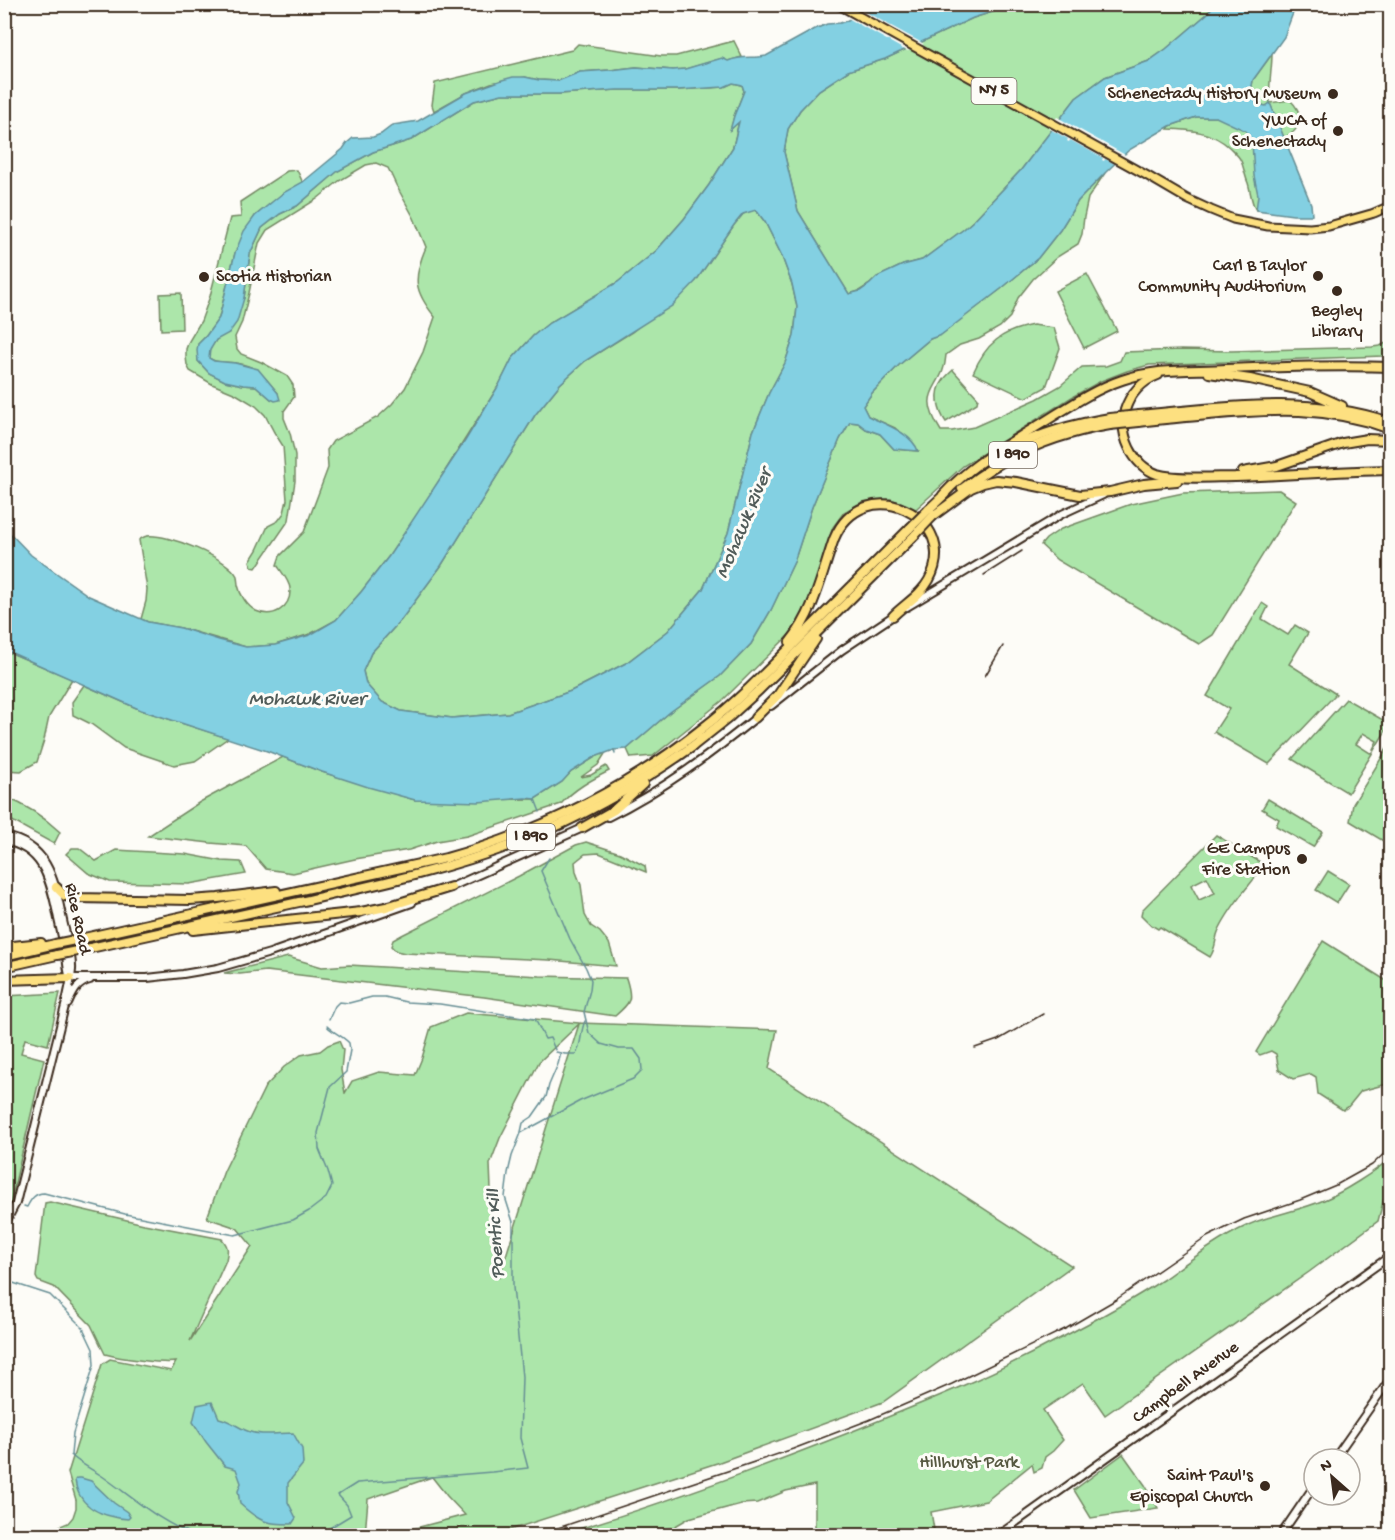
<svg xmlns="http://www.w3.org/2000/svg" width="1395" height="1540" font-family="'Gochi Hand',sans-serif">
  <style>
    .green { fill: #ace6aa; stroke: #748864; stroke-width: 1.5; fill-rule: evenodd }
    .water { fill: #83d0e2; stroke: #668e94; stroke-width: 1.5; fill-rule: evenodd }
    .pier { fill: #fdfcf7 }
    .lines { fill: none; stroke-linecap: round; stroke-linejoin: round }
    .stream { stroke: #668e94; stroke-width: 1.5 }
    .secondary-casing { stroke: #3b2a1e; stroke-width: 10 }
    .primary-casing { stroke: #3b2a1e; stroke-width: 11 }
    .highway-casing { stroke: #3b2a1e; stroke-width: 12 }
    .secondary { stroke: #fdfcf7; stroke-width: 6 }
    .primary { stroke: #fde080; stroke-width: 7 }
    .highway { stroke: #fde080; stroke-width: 8 }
    .rail { stroke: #3b2a1e; stroke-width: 1.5 }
    .highway-bridge-casing { stroke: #3b2a1e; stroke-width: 12; stroke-linecap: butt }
    .highway-bridge { stroke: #fde080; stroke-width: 8 }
    .poi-dot { fill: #3b2a1e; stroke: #fdfcf7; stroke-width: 2 }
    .labels { text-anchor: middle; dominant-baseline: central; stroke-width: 6; stroke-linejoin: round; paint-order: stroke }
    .shield { fill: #fdfcf7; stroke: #75695f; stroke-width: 1.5 }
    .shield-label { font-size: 16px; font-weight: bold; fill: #3b2a1e }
    .poi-label { font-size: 18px; fill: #3b2a1e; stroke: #fdfcf7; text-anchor: end }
    .street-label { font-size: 18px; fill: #3b2a1e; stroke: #fdfcf7 }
    .park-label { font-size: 18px; fill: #575941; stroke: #fdfcf7 }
    .water-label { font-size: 20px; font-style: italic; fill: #515c59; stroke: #fdfcf7 }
  </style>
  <rect width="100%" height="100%" fill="#fdfcf7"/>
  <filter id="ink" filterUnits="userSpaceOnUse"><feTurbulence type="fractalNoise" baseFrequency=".0167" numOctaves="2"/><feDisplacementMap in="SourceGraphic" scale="12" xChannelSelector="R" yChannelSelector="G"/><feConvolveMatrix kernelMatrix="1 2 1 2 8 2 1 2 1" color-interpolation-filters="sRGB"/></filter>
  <g filter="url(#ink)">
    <g class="green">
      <polygon points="1015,5 1214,5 1207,14 1166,49 1149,61 1105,77 1076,98 1021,170 973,221 964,229 922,260 903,265 877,277 870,284 859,291 849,294 798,211 784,152 788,129 800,110 819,90 848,71 885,59 973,18"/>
      <polygon points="734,41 742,57 728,61 720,59 686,69 673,70 636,67 610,70 580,72 558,81 539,80 525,77 491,83 466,93 434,111 432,105 435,83 572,50 578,44 661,56 676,56"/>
      <path d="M1272,54C1272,70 1268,87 1270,103L1290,100C1305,114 1302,130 1284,138L1270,104L1266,106L1257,104L1251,92L1253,80Z"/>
      <path d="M733,83L742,85L744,91L734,116L731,129L739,121L733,147L709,185L684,219L656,251L618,282L549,323L533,336L512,359L499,385L425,503L389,556L361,592L336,620L310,634L275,645L246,647L181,628L148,622L141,619L146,601L147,589L139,540C141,539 144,536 147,536C167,533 228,558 237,576C237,577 238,584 238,585C240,595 247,606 256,611C273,619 291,608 290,589C290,582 281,571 277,565L280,556L304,532L328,468L327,450L333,441L378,417L392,404L405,388L423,352L435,317C413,290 413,278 426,247L414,218L396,185L388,168L376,163L366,165L339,181L317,199L267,230L259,243L249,293L242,322L235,337L237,349L241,354L261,362L287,376L293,385L294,397L284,411V418L290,433L295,455V481L289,520L256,568L252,567L250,561L257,550L268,526L278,521L284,513L287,500L283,446L274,432L265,415L256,406L236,394L212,384L190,371L187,365L186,357V349L189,341L201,321L210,296L230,218L241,217L240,202L287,171L297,170L303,183L284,193L255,216L235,253L219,318L206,336L198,344V361L209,373L225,381L243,385L256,386L271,399L278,393C263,376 260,367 236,363C226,361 218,364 209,358L208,354L212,346L244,298L250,254L262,228L280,214L297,206L338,171L373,152L411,140L474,101L502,94H559L617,90H678L724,87Z"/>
      <path d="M1196,117H1256L1260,210H1256C1251,203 1251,192 1248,183C1245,176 1244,168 1241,161C1239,156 1233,151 1229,147C1211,131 1191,130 1168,129L1170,126Z"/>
      <path d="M1105,173L1088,198L1084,217L1082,234L1078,244L1057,257L1033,279L1018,298L1010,317L1000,327L979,339L960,345L946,355C944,391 914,388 941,431H952L974,427L1037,399L1060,386L1082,367L1106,366L1120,361L1124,352L1181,350L1231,351L1372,347L1380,346L1390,341V355L1383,356L1149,365L1127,371L1101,381L1072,397L963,466L916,509L891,499L877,500L862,502L844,512L833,527L806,612L793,631L722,701L653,756L631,758L627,749L670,712L720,676L751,644L771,610L794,562L812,507L840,439L850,422L858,423L866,429L880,434L894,449L918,451L895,428L868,416L863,406L872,393L899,365L930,339L941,334L1001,289L1038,258L1060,230L1078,201Z"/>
      <polygon points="755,209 765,222 781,254 792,284 797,307 794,336 785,363 769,393 753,432 728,533 703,589 668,631 626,663 571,691 508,713 452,718 401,711 382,702 366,684 363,671 371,653 401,620 441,566 535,415 560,384 585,361 632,332 696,281 734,225 743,214"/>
      <polygon points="1087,274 1117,331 1084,348 1055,291"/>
      <polygon points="181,293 182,329 161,330 160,294"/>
      <path d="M1033,325L1054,328L1060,348L1046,387L1026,398L973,373C986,343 1002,331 1033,325Z"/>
      <path d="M953,370L978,398L977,403L946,422C938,411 934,393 943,381C945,377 950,373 953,370Z"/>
      <polygon points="1279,490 1296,501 1213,635 1199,644 1057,560 1041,545 1046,539 1061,529 1131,504 1183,493"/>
      <polygon points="1262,603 1268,607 1262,619 1288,635 1295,625 1308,633 1289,664 1336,694 1269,764 1214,732 1229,709 1207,696"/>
      <polygon points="4,650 72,679 49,717 44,740 37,762 21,771 5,770"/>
      <polygon points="84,685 141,710 228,738 195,761 174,765 124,748 91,724 73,715 72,702"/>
      <polygon points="1346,699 1390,724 1374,750 1373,749 1377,741 1363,733 1356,744 1370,753 1373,752 1348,793 1292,759"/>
      <polygon points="1390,744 1390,845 1350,821 1353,804"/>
      <path d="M606,752L598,765L581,777L591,775L606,766L609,771C591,780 574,789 561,804L467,836L437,841L409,850L355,859L293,873L266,869L246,846L210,843L148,836L200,802L283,757L322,772L415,800L535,799L562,782L571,772L595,757Z"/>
      <path d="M5,797C26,805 44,817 60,832L54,844L5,817Z"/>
      <polygon points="1268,799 1323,832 1313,847 1276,826 1279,819 1262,809"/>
      <path d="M1216,835L1260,862C1262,873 1248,885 1242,894C1234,905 1221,922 1217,935C1215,943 1215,950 1210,957L1160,927L1158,929L1151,925L1141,915L1142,910ZM1207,877L1215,893L1199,900L1191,885Z"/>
      <polygon points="586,842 620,853 645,866 646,872 599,853 585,854 575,862 576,872 581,885 585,915 591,926 600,932 609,943 616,966 549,960 405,953 396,951 391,946 393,940 402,935 519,876 576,845"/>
      <polygon points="72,848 79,848 96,861 116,850 185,854 222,861 241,862 246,874 189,884 110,882 88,873 66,854"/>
      <polygon points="1328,871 1349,884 1337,903 1316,890"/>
      <polygon points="1323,941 1390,983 1390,1082 1387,1084 1361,1091 1348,1107 1343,1110 1318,1094 1316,1077 1311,1074 1293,1079 1279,1070 1276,1054 1271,1051 1260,1055 1256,1052"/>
      <path d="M288,957L322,967L349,965L540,976L626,978C633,1000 631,1002 615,1016L484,997L266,971L240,974L224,973Z"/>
      <polygon points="60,993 48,1045 25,1039 21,1053 44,1059 8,1213 5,1216 5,996"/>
      <path d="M466,1013L579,1023L777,1030L769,1069L1072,1266L883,1402L717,1463L494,1535H389L465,1515L447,1496L432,1477L368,1499L365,1535L36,1536L68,1523L73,1517L76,1508V1500L68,1473L102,1364L110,1359L171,1371L176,1362C163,1364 118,1358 105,1354L91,1325L54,1287L38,1281L36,1277L45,1203L50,1202L144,1224L222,1239C229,1247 228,1251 226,1260L190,1341L252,1246L237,1228L207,1218L224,1171L265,1087L284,1067L301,1055L320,1051L328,1045L339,1041L343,1050L341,1070L345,1093L352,1081L379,1072L415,1075L422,1058L431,1027ZM579,1024L499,1278L492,1214L490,1164L500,1138L539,1062Z"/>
      <path d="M1390,1158V1185L1387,1187L1378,1221L1309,1272L1105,1415L1083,1383L1043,1410L1063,1440L1053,1451L1045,1457L1042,1468L1034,1472L1032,1464L986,1501L931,1512L935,1535H815V1485L786,1491L757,1503L741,1504L689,1518L672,1528L622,1536H555C654,1507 752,1471 848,1433C918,1405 989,1377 1055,1341C1092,1322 1129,1302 1164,1279C1185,1264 1206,1248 1229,1235C1241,1228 1253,1222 1267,1218C1286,1212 1306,1208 1324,1200C1341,1193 1377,1171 1390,1158Z"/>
      <polygon points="1123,1454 1145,1485 1158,1508 1091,1518 1074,1490"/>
    </g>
    <g class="water">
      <path d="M875,5H1015L973,18L885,59L848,71L819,90L800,110L788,129L784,152L798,211L849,294L860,291L870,284L877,277L903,265L922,260L964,229L973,221L1021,170L1076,98L1105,77L1149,61L1166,49L1207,14L1214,5H1296L1284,37L1253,80L1251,92L1257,104L1266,106L1270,103L1311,204L1312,215H1293L1256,210L1258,195L1254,176L1252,141L1246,131L1216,117H1196L1170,126L1129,150L1105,173L1078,201L1060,230L1038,258L1001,289L941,335L930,339L899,365L872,393L863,406L868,416C884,424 912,433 918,451L894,449L880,434L866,429L858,423L850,422L840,439L812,507L794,562L771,610L751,644L720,676L670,712L627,749L614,750L595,757L571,772L562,782L535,799L525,798L478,802L415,800L368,787L322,772L267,751L141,710L5,650L4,527L31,555L89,596L148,622L181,628L219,640L246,647L275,645L310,635L336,620L361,592L389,556L465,441L499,385L512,359L533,336L549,323L618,282L656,251L684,219L709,185L733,147L739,122L730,130L734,116L744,91L742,85L733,83L724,87L678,90H617L559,94H502L474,101L411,140L373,152L338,171L297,206L280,214L262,228L250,254L244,298L237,322L229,333L216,340L210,350L209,358L214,361L235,363L258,369L278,393L280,400L275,401L271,399L256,386L243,385L225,381L209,373L198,361L197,350L198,344L206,336L219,318L235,253L244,231L255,216L283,193L303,182L343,149L347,143L353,138L373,137L381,134L393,125L418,121L466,93L502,80L513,77H525L539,80L558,81L580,72L610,70L636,67L673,70L685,69L722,58L728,61C743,55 751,59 766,56L815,29L827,24L840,23L846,21ZM756,210L765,222L781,254L792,284L797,307L794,336L785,363L769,393L753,432L728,533L703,589L668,631L626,663L571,691L508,713L452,718L401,711L382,702L366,684L363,671L371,653L401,620L441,566L535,415L560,384L585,361L672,306L696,281L734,225L743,214Z"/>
      <path d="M212,1402L219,1418C229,1420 236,1426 245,1430C260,1437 277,1433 293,1433L302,1449L303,1464L288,1483V1502L296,1518L292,1524C265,1524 260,1522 240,1504L238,1491L241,1483L236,1469L225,1466L206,1442L193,1422L197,1405Z"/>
      <path d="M77,1478H81L91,1481L114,1503L127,1512L130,1517L128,1519C104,1517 78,1508 75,1480Z"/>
    </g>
    <g class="pier">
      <polygon points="860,9 871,15 924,44 908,51 903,49 902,50 901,48 846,17"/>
      <polygon points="1057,117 1127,156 1117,165 1105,159 1104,161 1102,160 1103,158 1070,140 1069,142 1067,141 1068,139 1048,128"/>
    </g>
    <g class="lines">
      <g class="stream">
        <polyline points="614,750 615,754"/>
        <polyline points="535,799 540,812"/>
        <path d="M329,1019L335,1006L339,1002L349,1003L372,997H385L406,1002L440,1004L535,1019L545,1039L550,1038L556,1052L565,1054H576C582,1044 580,1032 585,1021"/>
        <polyline points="521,1132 523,1123 532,1117 546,1097 549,1085 558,1064 561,1053"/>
        <polyline points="4,1203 5,1200 8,1201"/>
        <path d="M24,1206L27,1207C31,1199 35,1193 44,1193L125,1214L235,1235L293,1220L309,1211L326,1198L332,1186L328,1171L319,1149L318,1133L330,1087L346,1072L350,1050L349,1043C343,1036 332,1032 327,1026"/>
        <path d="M4,1280L50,1295L83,1328L93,1349L94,1365L73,1433L71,1455C80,1464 92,1469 102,1476C131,1496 164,1526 198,1536"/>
        <polyline points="309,1536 323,1532 351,1515 347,1505 338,1495 357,1483 492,1472 528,1468 520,1438 522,1377 513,1287 513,1222 505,1197 508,1173 512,1156 521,1133 580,1101 633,1079 642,1070 641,1059 634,1049 619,1049 601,1044 589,1033 584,1012 590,990 591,980 586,968 570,939 541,871 549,858"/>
      </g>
      <g class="secondary-casing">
        <g id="secondary">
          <polyline points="907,607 1062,514 1103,495"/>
          <polyline points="771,706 842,650 896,614"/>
          <path d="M608,817C663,790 711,754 758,716"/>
          <path d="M4,836C52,845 55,885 64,925C67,939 73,956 72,970C71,981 68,992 66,1002L16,1203L4,1226"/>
          <path d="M4,841C42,848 49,877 56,909C59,925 63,940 66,955C67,963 67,970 70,978"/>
          <polyline points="449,888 585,827"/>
          <polyline points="70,978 147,978 183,974 218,968 270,953 412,903"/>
          <path d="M68,1004C73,993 77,983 90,980"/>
          <polyline points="1334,1459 1390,1379"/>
          <polyline points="1001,1536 1004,1531 1390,1256"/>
          <polyline points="1280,1536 1314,1486"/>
        </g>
      </g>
      <g class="primary-casing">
        <g id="primary">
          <polyline points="837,4 1146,175 1187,199 1211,210 1233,219 1268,226 1310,228 1329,226 1371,214"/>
          <polyline points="1374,213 1390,206"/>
        </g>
      </g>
      <g class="highway-casing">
        <g id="highway">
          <polyline points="1209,373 1250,379 1310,392 1342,406"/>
          <path d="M1158,375C1142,381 1130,394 1125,410C1119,435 1132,465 1157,474C1175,480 1215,477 1235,477C1287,475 1339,471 1390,470"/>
          <path d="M1139,415C1226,407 1306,394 1390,422"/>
          <path d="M1139,422C1161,419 1185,417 1208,415C1273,409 1327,406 1390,429"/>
          <path d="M1004,452C1037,434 1072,424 1110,418"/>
          <polyline points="1243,472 1277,466 1343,443 1367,439 1390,440"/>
          <path d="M962,489C1006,454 1055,434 1110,425"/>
          <path d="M943,495C970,466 997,451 1031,430C1060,413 1089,391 1122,380C1156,368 1191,371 1226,369C1281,367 1336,365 1390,367"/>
          <polyline points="928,510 945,494"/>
          <polyline points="933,516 971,488 983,483 996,480 1016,482 1080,495 1110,492 1144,484 1177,481"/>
          <path d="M790,642C814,613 822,574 834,539C863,469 963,517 929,580C921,595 905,604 893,616"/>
          <polyline points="755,718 778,695 816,639"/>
          <polyline points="689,749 727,719 759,690 916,534"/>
          <polyline points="582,828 614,810 643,784"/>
          <polyline points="56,887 65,896 77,898 190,900 218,898 276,891"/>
          <polyline points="193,930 361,912 386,907 451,887"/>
          <path d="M75,940L446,858C540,832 628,788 704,727C739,700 770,668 801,637C837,601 874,564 910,528"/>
          <polyline points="4,947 41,943"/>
          <path d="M77,951C151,935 225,918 299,902C375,885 450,869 522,841C583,817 640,784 693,746"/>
          <polyline points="4,956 55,944"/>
          <polyline points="4,967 57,955"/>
          <polyline points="4,980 70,978"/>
        </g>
      </g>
      <use href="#secondary" class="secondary"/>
      <use href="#primary" class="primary"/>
      <use href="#highway" class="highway"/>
      <g class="rail">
        <polyline points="984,575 1022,551"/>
        <polyline points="985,676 1003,646"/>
        <polyline points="975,1048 998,1040 1043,1014"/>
        <polyline points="534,1536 793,1449 869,1420 952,1384 1067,1328 1117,1299 1207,1237 1244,1219 1300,1200 1336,1185 1372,1165 1390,1148"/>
      </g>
      <g class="highway-bridge-casing">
        <g id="highway-bridge">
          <polyline points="1110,418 1139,415"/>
          <polyline points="1110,425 1139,422"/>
          <polyline points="910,528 928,510"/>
          <polyline points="916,534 933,516"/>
          <polyline points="55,944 75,940"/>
          <polyline points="57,955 77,951"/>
        </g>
      </g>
      <use href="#highway-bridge" class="highway-bridge"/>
    </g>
  </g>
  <g class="poi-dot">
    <circle cx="1333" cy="94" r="6"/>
    <circle cx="1338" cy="131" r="6"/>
    <circle cx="1318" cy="276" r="6"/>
    <circle cx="204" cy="277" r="6"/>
    <circle cx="1337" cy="291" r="6"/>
    <circle cx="1302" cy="859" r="6"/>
    <circle cx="1265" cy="1486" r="6"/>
  </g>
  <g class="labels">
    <g class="shield">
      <rect x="971.5" y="78" width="45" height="26" rx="4.5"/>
      <rect x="989" y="442" width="48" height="26" rx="4.5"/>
      <rect x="507" y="824" width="48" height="26" rx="4.5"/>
    </g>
    <g class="shield-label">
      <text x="994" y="91">NY 5</text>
      <text x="1013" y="455">I 890</text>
      <text x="531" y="837">I 890</text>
    </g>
    <g class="poi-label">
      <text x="1321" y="94">Schenectady History Museum</text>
      <text x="1326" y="121">YWCA of<tspan x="1326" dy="21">Schenectady</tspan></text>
      <text x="1306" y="266">Carl B Taylor<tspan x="1306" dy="21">Community Auditorium</tspan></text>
      <text x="216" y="277" text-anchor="start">Scotia Historian</text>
      <text x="1337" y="311" text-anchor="middle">Begley<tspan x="1337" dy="21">Library</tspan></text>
      <text x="1290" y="849">GE Campus<tspan x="1290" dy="21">Fire Station</tspan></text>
      <text x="1253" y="1476">Saint Paul's<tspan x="1253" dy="21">Episcopal Church</tspan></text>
    </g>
    <g class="street-label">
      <text transform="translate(77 919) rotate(78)">Rice Road</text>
      <text transform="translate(1186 1383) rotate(-36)">Campbell Avenue</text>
    </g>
    <g class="park-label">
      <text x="969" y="1463">Hillhurst Park</text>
    </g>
    <g class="water-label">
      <text transform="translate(745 524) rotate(-67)">Mohawk River</text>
      <text x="307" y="700">Mohawk River</text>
      <text transform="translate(497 1234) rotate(-93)">Poentic Kill</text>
    </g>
  </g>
  <rect width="1395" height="1540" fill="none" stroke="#fdfcf7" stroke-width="24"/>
  <rect x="12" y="12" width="1371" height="1516" fill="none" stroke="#3b2a1e" stroke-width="2" filter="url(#ink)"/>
  <g transform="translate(1332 1477) rotate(332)"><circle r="28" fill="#fdfcf7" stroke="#afa8a0" stroke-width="1.5"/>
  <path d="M0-4.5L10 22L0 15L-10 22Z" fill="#3b2a1e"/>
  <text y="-9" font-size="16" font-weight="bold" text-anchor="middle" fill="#3b2a1e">N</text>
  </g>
</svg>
